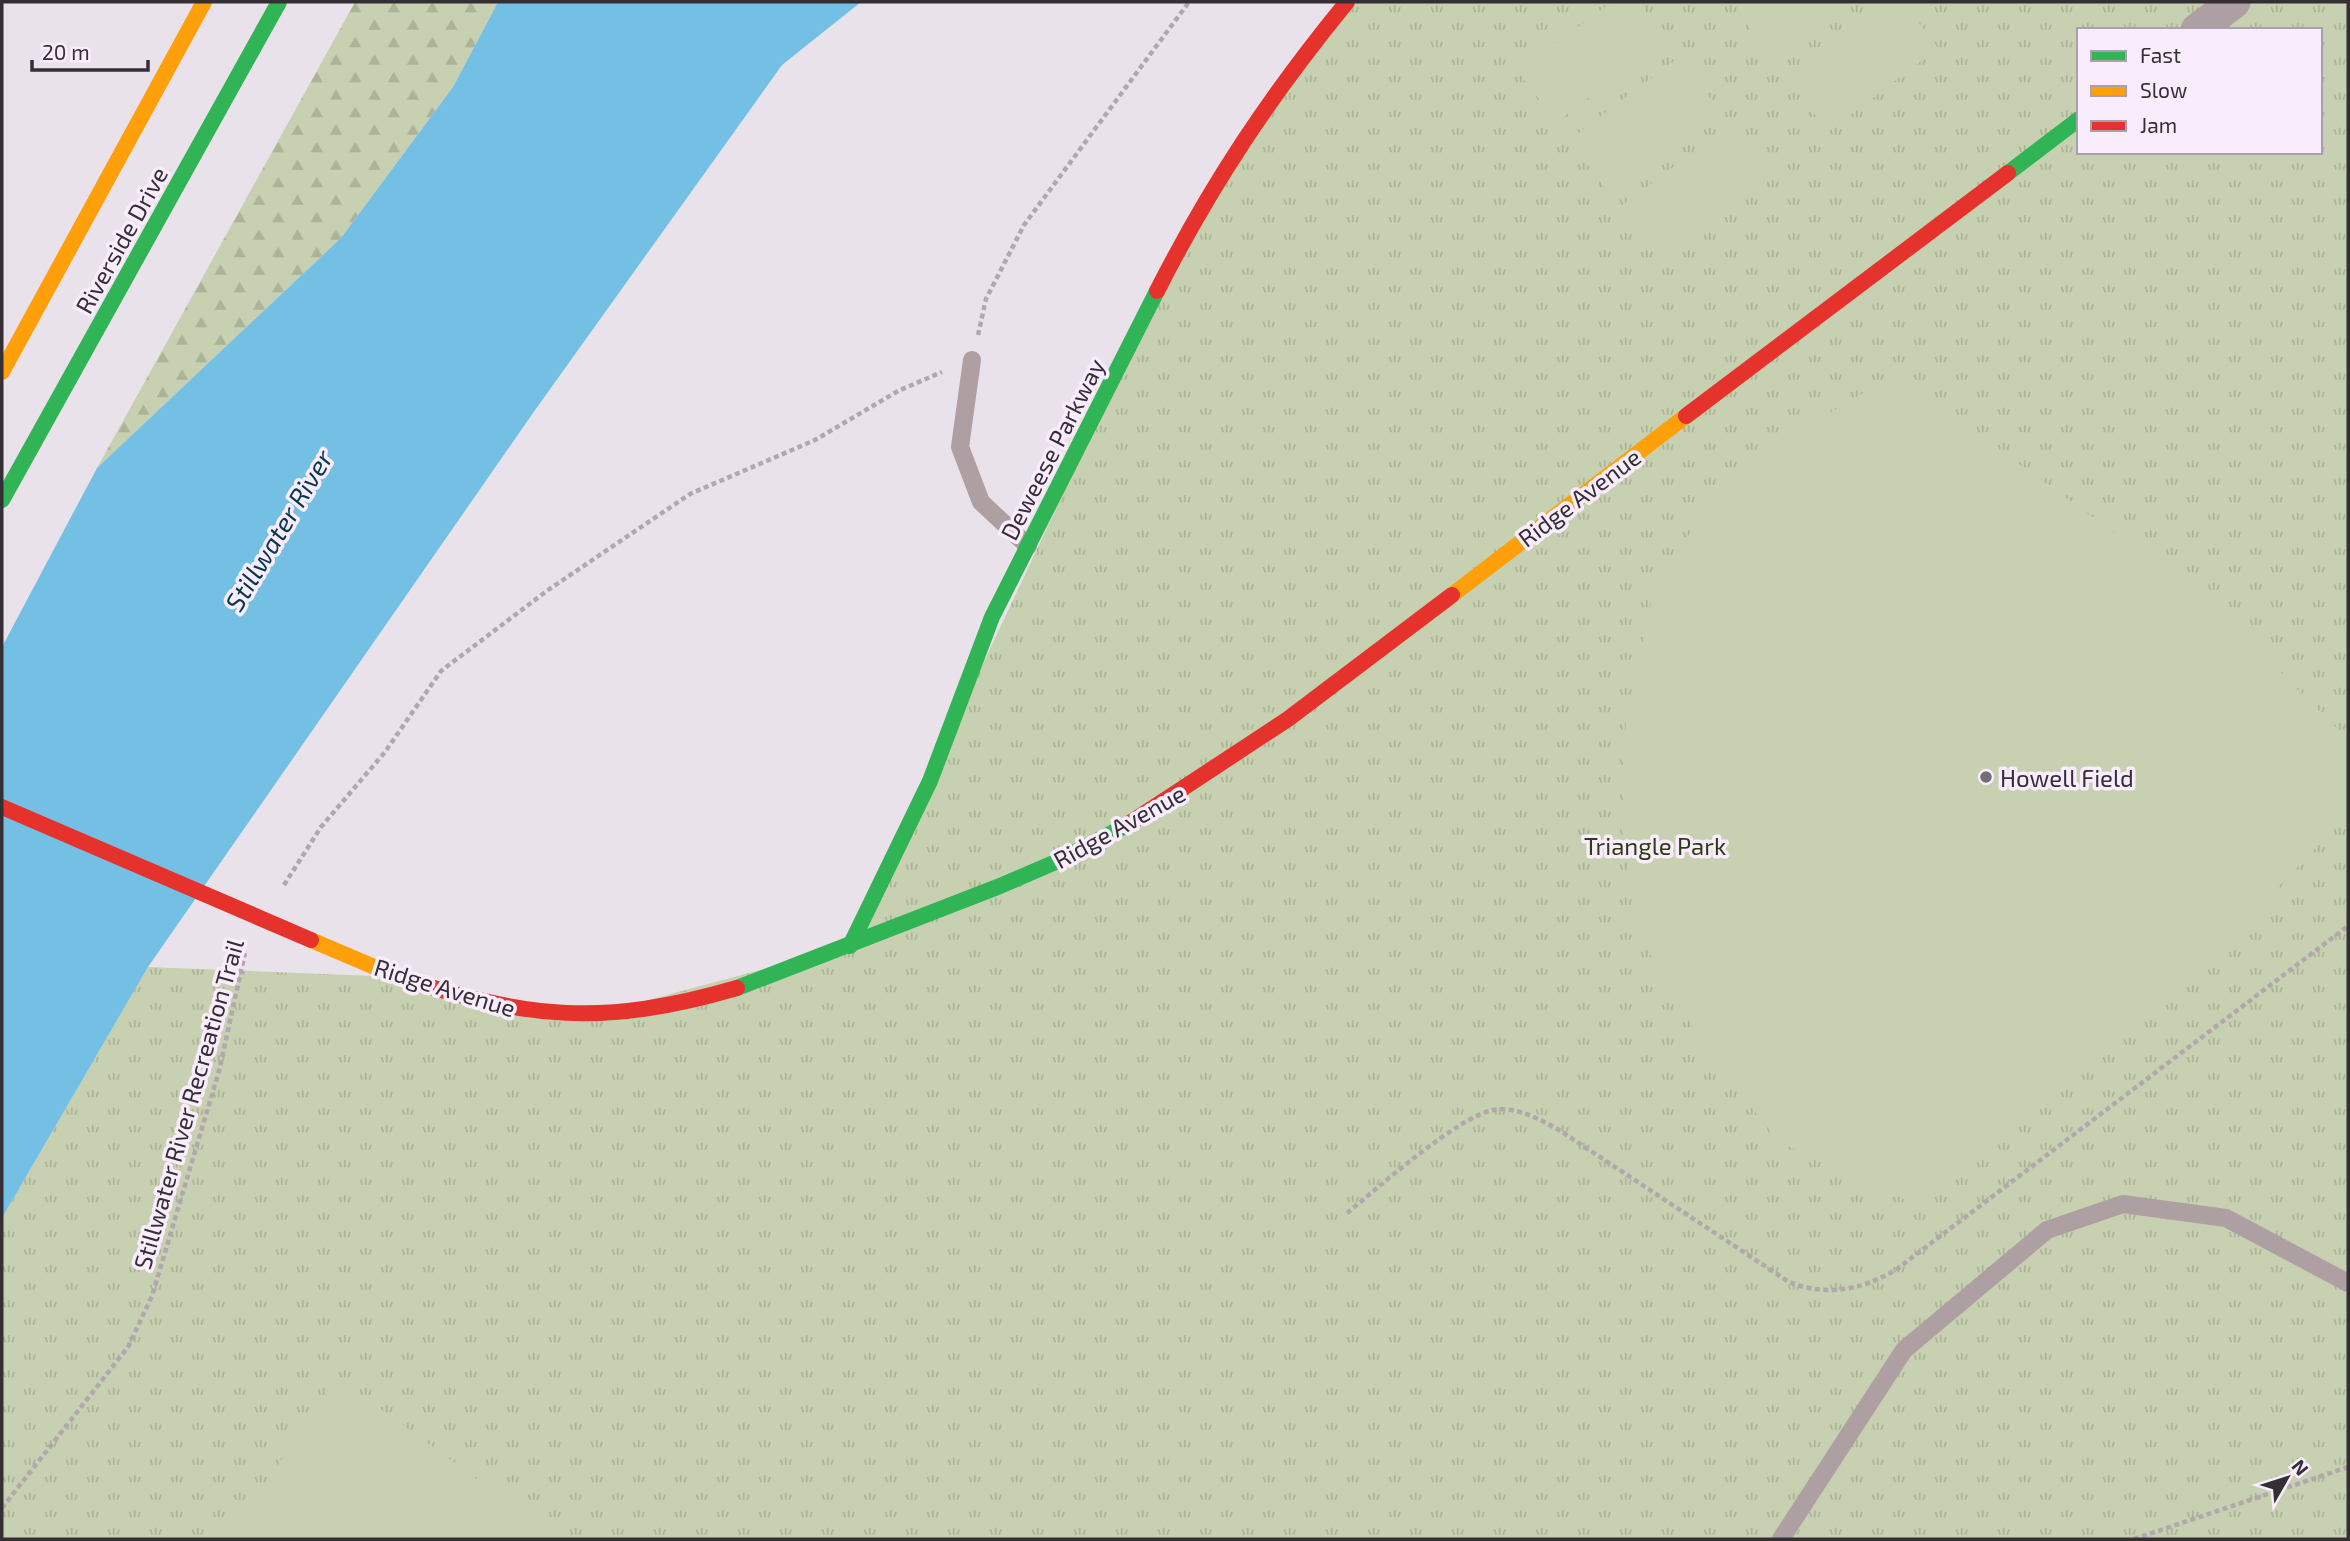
<svg xmlns="http://www.w3.org/2000/svg" width="2350" height="1541" font-family="'Exo 2',sans-serif">
  <style>
    .forest { fill: url(#forest-firs) }
    .park { fill: url(#park-tufts); fill-rule: evenodd }
    .pitch { fill: #c7d0b0 }
    .water { fill: #74c0e4 }
    .lines { fill: none; stroke-linecap: round; stroke-linejoin: round }
    .path { stroke: #b1a7ac; stroke-width: 4.5; stroke-dasharray: 5 3.5; stroke-linecap: butt }
    .lane { stroke: #ae9fa3; stroke-width: 18 }
    .street { stroke: #ae9fa3; stroke-width: 33 }
    .fast { stroke: #30b455; stroke-width: 16 }
    .slow { stroke: #ff9f0a; stroke-width: 16 }
    .jam { stroke: #e5322d; stroke-width: 16 }
    .slow-bridge { stroke: #ff9f0a; stroke-width: 16 }
    .jam-bridge { stroke: #e5322d; stroke-width: 16 }
    .poi-dot { fill: #736e74; stroke: #f9ecfc; stroke-width: 2.5 }
    .labels { text-anchor: middle; dominant-baseline: central; stroke-width: 7; stroke-linejoin: round; paint-order: stroke }
    .street-label { font-size: 24px; fill: #342f35; stroke: #f9ecfc }
    .poi-label { font-size: 24px; fill: #342f35; stroke: #f9ecfc; text-anchor: start }
    .park-label { font-size: 24px; fill: #2f3b15; stroke: #f9ecfc }
    .water-label { font-size: 26px; font-style: italic; fill: #06384c; stroke: #f9ecfc }
  </style>
  <defs>
    <pattern id="forest-firs" width="22" height="20" patternUnits="userSpaceOnUse" patternTransform="scale(1.75)"><rect width="22" height="20" fill="#c7d0b0"/><path d="M5 1l3.5 6h-7zM16 11l3.5 6h-7z" fill="#acb398"/></pattern>
    <pattern id="park-tufts" width="24" height="20" patternUnits="userSpaceOnUse" patternTransform="scale(1.75)"><rect width="24" height="20" fill="#c7d0b0"/><path d="M3 7l-1-3M5 7V3M7 7l1-3M15 17l-1-3M17 17v-4M19 17l1-3" fill="none" stroke="#acb398"/></pattern>
  </defs>
  <rect width="100%" height="100%" fill="#e9e2ea"/>
  <polygon class="forest" points="355,2 498,2 453,87 341,238 97,468"/>
  <path class="park" d="M1347,2H2348V1539H2V1218L148,967L398,977L592,1015L850,946L1179,248ZM2079,30H2320V152H2079Z"/>
  <g class="pitch">
    <polygon points="1612,2 1639,2 1666,39 1557,122 1518,72"/>
    <polygon points="1751,2 1857,2 1776,63 1738,12"/>
    <polygon points="1895,2 1903,2 1938,48 1828,132 1790,81"/>
    <polygon points="1679,57 1717,107 1607,190 1569,140"/>
    <polygon points="1730,124 1768,174 1658,258 1620,207"/>
    <polygon points="1895,374 2207,600 2348,739 2348,814 2197,972 1906,1200 1779,1142 1707,1052 1639,935 1622,829 1626,719 1654,589 1704,511 1786,439"/>
    <polygon points="337,1377 559,1539 228,1539"/>
  </g>
  <polygon class="water" points="498,2 861,2 782,65 533,413 148,967 2,1218 2,647 97,468 341,238 453,87"/>
  <g class="lines">
    <g class="path">
      <polyline points="978,335 986,299 1024,225 1189,2"/>
      <polyline points="284,885 321,827 385,752 441,671 548,590 690,494 815,440 898,391 942,372"/>
      <path d="M1347,1213C1378,1188 1457,1117 1493,1110C1516,1106 1539,1119 1559,1130L1789,1282C1827,1297 1862,1290 1897,1269L2348,926"/>
      <polyline points="2,1508 128,1347 152,1296 219,1071 245,953"/>
      <polyline points="2134,1539 2348,1467"/>
    </g>
    <g class="lane">
      <polyline points="972,360 960,447 981,502 1028,546"/>
      <polyline points="1781,1539 1904,1350 2047,1230 2123,1204 2226,1218 2348,1283"/>
    </g>
    <polyline class="street" points="2197,30 2234,2"/>
    <g class="fast">
      <polyline points="2008,173 2079,119"/>
      <polyline points="2,500 279,2"/>
      <polyline points="850,946 930,781 992,617 1157,291"/>
      <polyline points="737,988 1000,886 1058,861 1127,825"/>
    </g>
    <g class="slow">
      <polyline points="2,372 204,2"/>
      <polyline points="1452,595 1686,416"/>
    </g>
    <g class="jam">
      <path d="M1157,291C1212,183 1270,96 1347,2"/>
      <polyline points="1686,416 2008,173"/>
      <polyline points="1127,825 1288,719 1452,595"/>
      <path d="M398,977C530,1019 602,1027 737,988"/>
    </g>
    <polyline class="slow-bridge" points="311,940 398,977"/>
    <polyline class="jam-bridge" points="2,807 311,940"/>
  </g>
  <circle class="poi-dot" cx="1986" cy="777" r="7"/>
  <g class="labels">
    <g class="street-label">
      <text transform="translate(121 240) rotate(-61)">Riverside Drive</text>
      <text transform="translate(1052 449) rotate(-63)">Deweese Parkway</text>
      <text transform="translate(1579 497) rotate(-37)">Ridge Avenue</text>
      <text transform="translate(1119 826) rotate(-29)">Ridge Avenue</text>
      <text transform="translate(445 987) rotate(17)">Ridge Avenue</text>
      <text transform="translate(188 1104) rotate(-74)">Stillwater River Recreation Trail</text>
    </g>
    <g class="poi-label">
      <text x="2000" y="777">Howell Field</text>
    </g>
    <g class="park-label">
      <text x="1655" y="845">Triangle Park</text>
    </g>
    <g class="water-label">
      <text transform="translate(278 530) rotate(-59)">Stillwater River</text>
    </g>
  </g>
  <rect width="2350" height="1541" fill="none" stroke="#342f35" stroke-width="7"/>
  <rect x="2077" y="28" width="245" height="126" fill="#f9ecfc" stroke="#aaa0ac" stroke-width="2"/>
  <rect x="2091" y="51" width="35" height="10" fill="#30b455" stroke="#aaa0ac" stroke-width="2"/>
  <text x="2140" y="63" font-size="21" fill="#342f35">Fast</text>
  <rect x="2091" y="86" width="35" height="10" fill="#ff9f0a" stroke="#aaa0ac" stroke-width="2"/>
  <text x="2140" y="98" font-size="21" fill="#342f35">Slow</text>
  <rect x="2091" y="121" width="35" height="10" fill="#e5322d" stroke="#aaa0ac" stroke-width="2"/>
  <text x="2140" y="133" font-size="21" fill="#342f35">Jam</text>
  <g transform="translate(2287 1478) rotate(51)" stroke="#f9ecfc" stroke-width="5" paint-order="stroke">
  <path d="M0-5L12 26L0 18L-12 26Z" fill="#342f35"/>
  <text y="-10" font-size="19" font-weight="bold" text-anchor="middle" fill="#342f35">N</text>
  </g>
  <path d="M32 60v10h116v-10" fill="none" stroke="#342f35" stroke-width="3.5"/>
  <text x="42" y="60" font-size="21" fill="#342f35" stroke="#f9ecfc" stroke-width="5" paint-order="stroke">20 m</text>
</svg>
